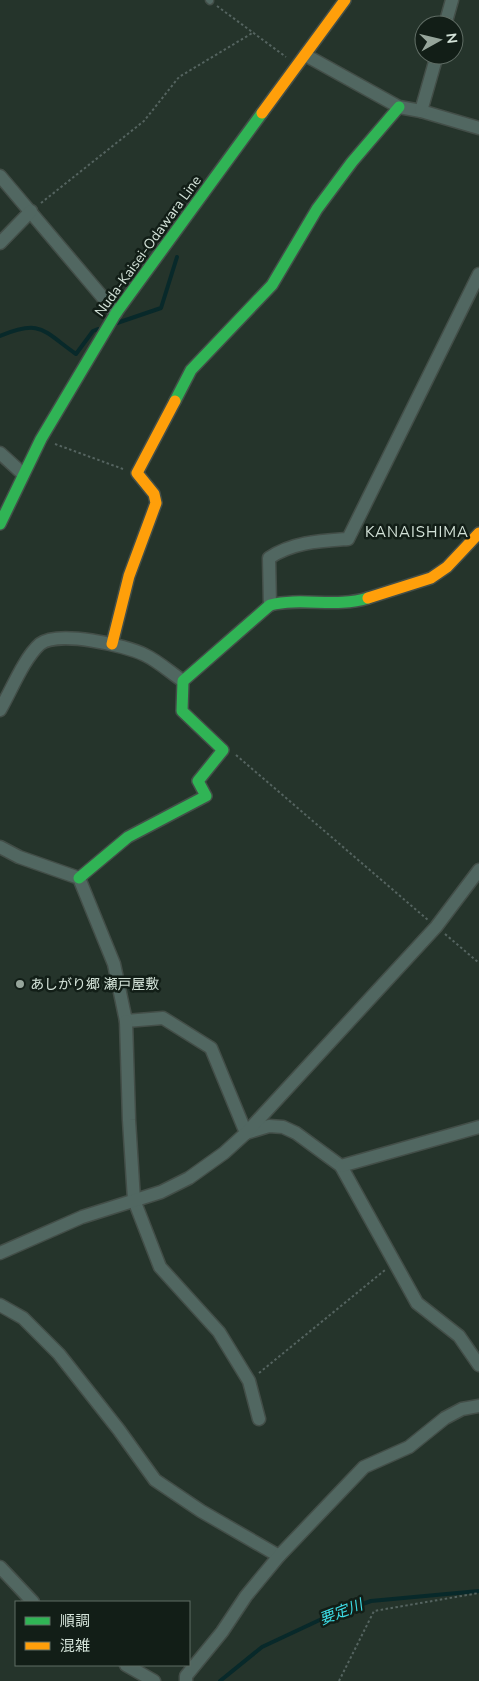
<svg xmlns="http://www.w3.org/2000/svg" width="479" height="1681" font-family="'Nunito Sans','Noto Sans JP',sans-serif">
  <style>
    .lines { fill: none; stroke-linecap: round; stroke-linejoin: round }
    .stream { stroke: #08292a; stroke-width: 4 }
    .lane-casing { stroke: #434e48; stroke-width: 9 }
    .street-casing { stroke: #434e48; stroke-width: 15 }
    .fast-casing { stroke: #434e48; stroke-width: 14 }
    .slow-casing { stroke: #434e48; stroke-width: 14 }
    .path { stroke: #556460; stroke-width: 2; stroke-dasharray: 2.5 2.5; stroke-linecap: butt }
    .lane { stroke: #516761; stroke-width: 6 }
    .street { stroke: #516761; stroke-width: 12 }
    .fast { stroke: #30b455; stroke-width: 11 }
    .slow { stroke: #ff9f0a; stroke-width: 11 }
    .poi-dot { fill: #96a59b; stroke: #121e17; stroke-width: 2 }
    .labels { text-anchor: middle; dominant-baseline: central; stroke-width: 5; stroke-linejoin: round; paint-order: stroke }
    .street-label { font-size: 14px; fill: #d3e2d8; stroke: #121e17 }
    .poi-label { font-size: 14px; fill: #d3e2d8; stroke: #121e17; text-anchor: start }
    .neighbourhood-label { font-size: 15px; letter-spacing: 1px; fill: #d3e2d8; stroke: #121e17 }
    .water-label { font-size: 15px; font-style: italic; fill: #3ddde6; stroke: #121e17 }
  </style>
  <rect width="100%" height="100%" fill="#25342b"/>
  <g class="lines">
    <g class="stream">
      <polyline points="117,323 161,308 177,257"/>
      <path d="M0,336C41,319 42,330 76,354L93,331L98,329"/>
      <polyline points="220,1681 262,1647 326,1617 371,1601 479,1591"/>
    </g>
    <g class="lane-casing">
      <polyline id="lane" points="209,0 210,1"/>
    </g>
    <g class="street-casing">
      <g id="street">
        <polyline points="445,25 452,0"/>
        <polyline points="307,56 399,107 421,111 479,128"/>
        <polyline points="421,111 437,55"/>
        <polyline points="0,176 116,313"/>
        <polyline points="0,243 31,211"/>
        <polyline points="0,453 23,474"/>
        <path d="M270,605L269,558C293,542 320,541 348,539L479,274"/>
        <path d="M0,710C11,691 24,658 40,644C58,630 125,645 145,655C158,661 171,673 183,681"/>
        <polyline points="0,847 19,857 79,878 114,964 126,1021 163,1018 211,1048 246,1133"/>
        <polyline points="126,1021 129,1120 134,1200 160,1267 219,1332 249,1381 259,1419"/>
        <polyline points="246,1133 269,1126 283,1127 296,1133 341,1166 417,1303 459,1336 479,1365"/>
        <polyline points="341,1166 479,1127"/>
        <polyline points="0,1253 82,1217 161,1192 189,1178 224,1153 246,1133 436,927 479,870"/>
        <polyline points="0,1305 23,1318 59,1354 119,1430 155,1480 201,1511 279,1556"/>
        <polyline points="0,1567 33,1602"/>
        <polyline points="126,1665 154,1681"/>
        <polyline points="186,1681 186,1676 222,1632 246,1596 279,1556 364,1467 409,1447 445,1418 462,1409 479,1406"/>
      </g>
    </g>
    <g class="fast-casing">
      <g id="fast">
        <polyline points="175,401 191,370 272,285 317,209 352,162 399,107"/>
        <polyline points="0,524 41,439 116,313 262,113"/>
        <path d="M79,878L128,837L206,796L198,781L223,750L182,711L183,681L270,605C302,597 336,608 368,598"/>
      </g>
    </g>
    <g class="slow-casing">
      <g id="slow">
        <polyline points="262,113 345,0"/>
        <polyline points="368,598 431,578 447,567 479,533"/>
        <polyline points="112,644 129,576 156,503 154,494 137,473 175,401"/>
      </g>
    </g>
    <g class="path">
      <polyline points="217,6 286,57"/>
      <polyline points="41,203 144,121 179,77 254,32"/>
      <polyline points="55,444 123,469"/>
      <polyline points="236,755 428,920"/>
      <polyline points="445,934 479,963"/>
      <polyline points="259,1373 385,1270"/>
      <polyline points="339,1681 374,1611 479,1593"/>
    </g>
    <use href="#lane" class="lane"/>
    <use href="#street" class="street"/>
    <use href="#fast" class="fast"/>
    <use href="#slow" class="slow"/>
  </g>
  <circle class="poi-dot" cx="20" cy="984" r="5"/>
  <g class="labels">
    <g class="street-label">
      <text transform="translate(148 246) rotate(-54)">Nuda-Kaisei-Odawara Line</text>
    </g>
    <g class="poi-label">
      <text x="30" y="984">あしがり郷 瀬戸屋敷</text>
    </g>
    <g class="neighbourhood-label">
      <text x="417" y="532">KANAISHIMA</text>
    </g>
    <g class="water-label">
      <text transform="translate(341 1612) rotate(-21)">要定川</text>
    </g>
  </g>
  <rect x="15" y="1601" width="175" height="65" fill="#121e17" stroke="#5f6c64"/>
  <rect x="25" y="1617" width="25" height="8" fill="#30b455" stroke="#5f6c64"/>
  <text x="60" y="1626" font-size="15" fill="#d3e2d8">順調</text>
  <rect x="25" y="1642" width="25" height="8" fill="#ff9f0a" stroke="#5f6c64"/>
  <text x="60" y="1651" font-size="15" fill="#d3e2d8">混雑</text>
  <g transform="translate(439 40) rotate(82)"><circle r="24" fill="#121e17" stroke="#5f6c64"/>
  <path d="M0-4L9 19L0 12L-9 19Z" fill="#96a59b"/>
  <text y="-8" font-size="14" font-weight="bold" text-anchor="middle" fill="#d3e2d8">N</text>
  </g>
</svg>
